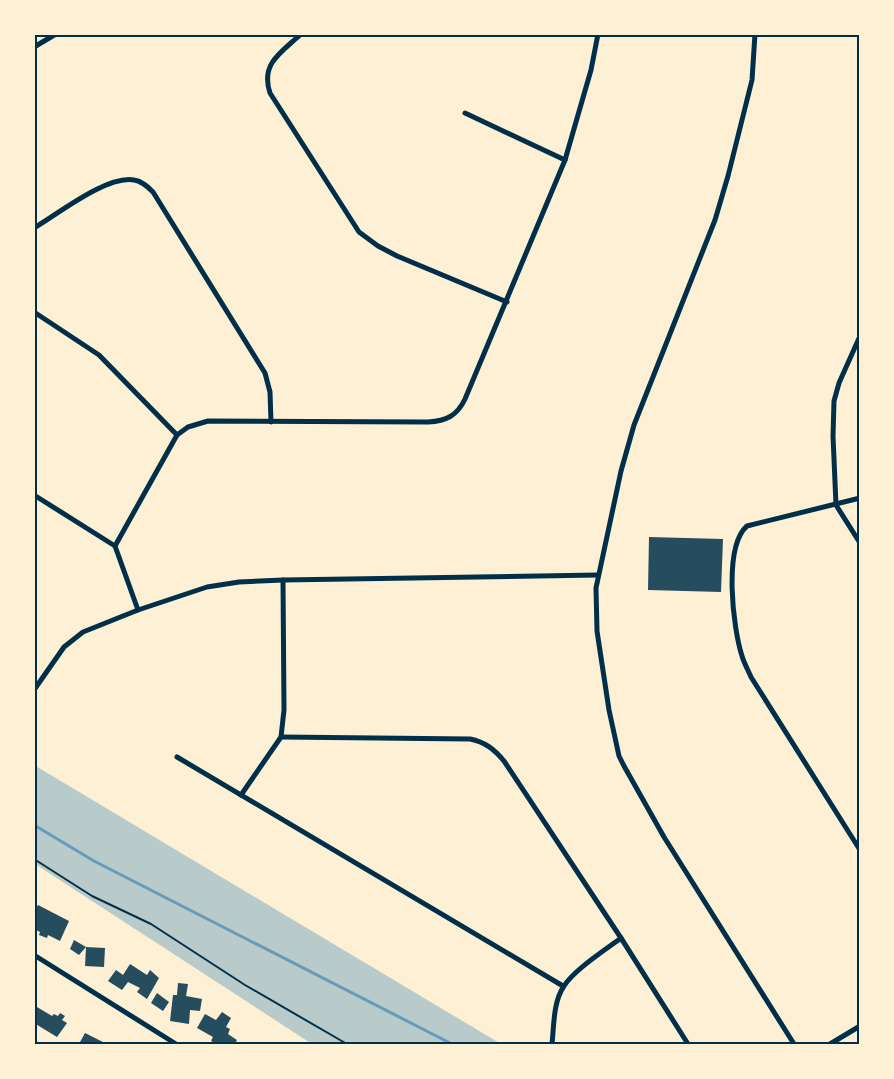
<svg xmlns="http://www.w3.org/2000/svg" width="894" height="1079" font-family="'Source Serif 4',serif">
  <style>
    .green { fill: #b9caca }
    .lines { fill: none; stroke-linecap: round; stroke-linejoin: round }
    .stream { stroke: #669bbc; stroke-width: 3 }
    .building { fill: #264d5e }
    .path { stroke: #003049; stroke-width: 2 }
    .minor { stroke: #003049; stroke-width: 5 }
    .neatline { fill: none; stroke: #003049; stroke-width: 2 }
  </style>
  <rect width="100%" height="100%" fill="#fdf0d5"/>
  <polygon class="green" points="34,765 501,1044 312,1044 35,864"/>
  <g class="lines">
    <polyline class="stream" points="34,825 94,861 452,1044"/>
  </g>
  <g class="building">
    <polygon points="649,537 723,539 721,592 648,590"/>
    <polygon points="38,905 69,921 60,941 48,935 47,938 39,935 40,932 34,929 34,912"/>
    <polygon points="74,940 86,947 79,955 70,949"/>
    <polygon points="86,947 105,948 104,967 85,966"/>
    <polygon points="130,964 147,975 150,970 159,978 147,999 137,992 140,988 128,982 122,990 108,981 116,970 123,975"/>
    <polygon points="178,983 188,984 186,996 202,999 200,1011 190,1010 189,1024 170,1021 173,995 177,995"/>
    <polygon points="157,993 169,1002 163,1011 151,1003"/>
    <polygon points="37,1007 52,1016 54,1014 58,1016 60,1013 65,1016 62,1020 67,1023 57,1037 34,1023 34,1010"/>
    <polygon points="222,1012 231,1018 226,1027 230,1029 228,1034 237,1040 235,1044 217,1044 211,1041 213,1037 197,1028 205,1014 216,1020"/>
    <polygon points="85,1033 103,1042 101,1044 79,1044"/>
  </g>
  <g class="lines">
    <polyline class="path" points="34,859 92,896 151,924 245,985 347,1044"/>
    <g class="minor">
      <path d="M301,34C282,52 260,63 270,93L359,232L378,246L397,256L507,302"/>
      <polyline points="755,34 752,80 728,176 715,220 634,425 621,471 596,588 597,631 609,710 619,756 624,766 664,837 794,1044"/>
      <polyline points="34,47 56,34"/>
      <polyline points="465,113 565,160"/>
      <path d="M34,228C58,214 107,175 134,180C142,181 148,187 153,192L265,373L270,392L271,422"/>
      <polyline points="34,312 99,355 177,435"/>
      <polyline points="860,336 839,383 834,401 833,436 836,505 860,543"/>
      <polyline points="34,495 115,546 138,610"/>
      <path d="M860,498L747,526C723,547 733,628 742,656C744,663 748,670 751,677L860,850"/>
      <path d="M115,546L177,435L188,427L208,421L428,422C446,421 457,416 465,399L565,160L591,70L598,34"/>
      <polyline points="34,690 64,647 83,632 138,610 207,587 239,582 283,580 598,575"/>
      <path d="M281,737L470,739C485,742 494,749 504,761L621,938L688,1044"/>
      <polyline points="177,757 563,986"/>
      <polyline points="241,795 281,737 284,710 283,580"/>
      <polyline points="34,955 176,1044"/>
      <path d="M552,1044C554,1026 553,1002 564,986C574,970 605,950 621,938"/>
      <polyline points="830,1044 860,1026"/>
    </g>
  </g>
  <rect width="894" height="1079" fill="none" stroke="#fdf0d5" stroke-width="72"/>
  <rect x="36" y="36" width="822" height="1007" class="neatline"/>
</svg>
